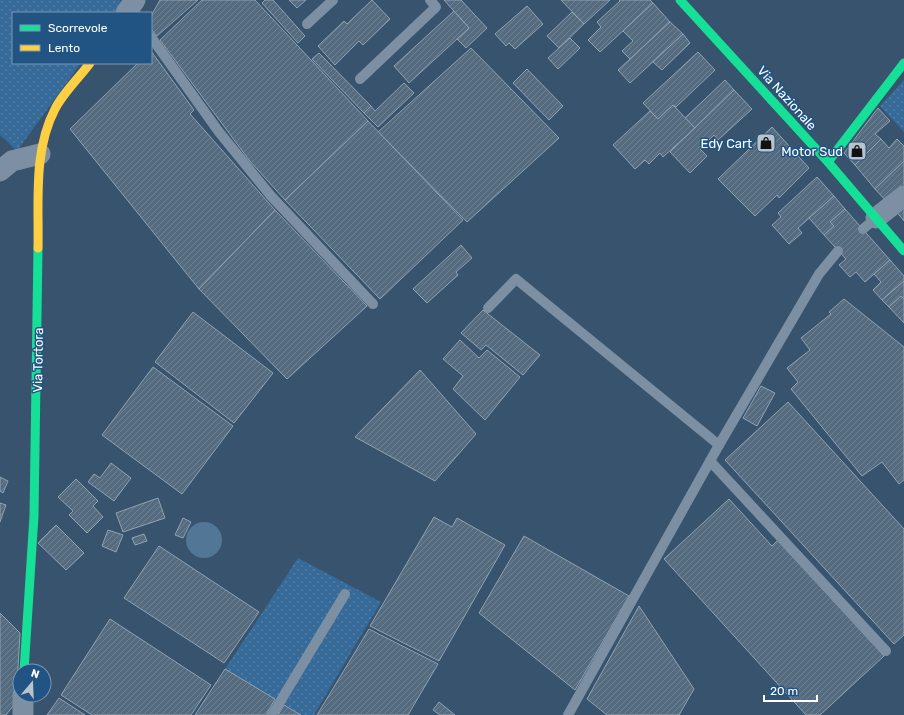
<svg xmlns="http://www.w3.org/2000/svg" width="904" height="715" font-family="Rubik,sans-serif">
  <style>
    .grass { fill: url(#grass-dots) }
    .water { fill: #527696 }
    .building { fill: url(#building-hatch); stroke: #91a2b1 }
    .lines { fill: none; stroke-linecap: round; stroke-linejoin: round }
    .lane { stroke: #7d90a3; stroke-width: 10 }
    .street { stroke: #7d90a3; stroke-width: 21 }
    .fast { stroke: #16e098; stroke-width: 9 }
    .slow { stroke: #ffcf43; stroke-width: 9 }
    .labels { text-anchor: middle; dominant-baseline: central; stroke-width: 3; stroke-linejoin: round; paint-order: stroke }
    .street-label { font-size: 13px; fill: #fff; stroke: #215483 }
    .poi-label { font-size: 13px; fill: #fff; stroke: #215483; text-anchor: end }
  </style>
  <defs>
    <pattern id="grass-dots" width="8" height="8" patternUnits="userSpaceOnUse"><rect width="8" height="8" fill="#356a99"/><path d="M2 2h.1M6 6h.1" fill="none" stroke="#5380a8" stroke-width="1.8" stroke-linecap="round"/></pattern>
    <pattern id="building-hatch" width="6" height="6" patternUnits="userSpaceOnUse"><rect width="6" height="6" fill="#556b80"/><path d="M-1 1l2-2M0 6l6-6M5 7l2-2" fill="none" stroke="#6e8193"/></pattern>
  </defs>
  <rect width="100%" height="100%" fill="#37536d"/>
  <g class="grass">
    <polygon points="0,0 119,0 123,4 117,13 13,13 13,63 81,63 17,151 0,135"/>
    <polygon points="904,80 904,132 880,106"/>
    <polygon points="298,558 381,602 314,715 301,715 225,669"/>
  </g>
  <circle class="water" cx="204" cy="540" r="18"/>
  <g class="building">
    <polygon points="160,0 198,0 157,36 151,29 151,16"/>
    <polygon points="202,0 255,0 368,121 285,200 249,160 160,40"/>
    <polygon points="265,0 273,0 305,36 298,43 262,3"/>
    <polygon points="289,0 306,0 297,8"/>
    <polygon points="372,0 390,19 363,45 359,41 335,65 318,46 344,21 347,24"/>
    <polygon points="444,0 461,0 487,28 466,48 457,39 469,28"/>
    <polygon points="561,0 610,0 584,24"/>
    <polygon points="619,0 650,0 653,3 600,52 588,40 601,27 597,22 620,1"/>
    <polygon points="653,3 670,22 630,59 622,51 633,41 623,31"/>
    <polygon points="527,6 543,24 515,49 509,43 506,46 495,34"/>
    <polygon points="454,11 469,28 409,83 394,66"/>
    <polygon points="572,12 584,24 559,48 547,36"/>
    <polygon points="670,22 683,34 630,83 618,70"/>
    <polygon points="683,34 690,43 662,70 653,62"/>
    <polygon points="570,38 580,48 558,69 548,58"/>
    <polygon points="471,48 559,138 467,222 378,132"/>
    <polygon points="151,51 194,110 190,114 275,210 199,289 70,129 138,63 151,63"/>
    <polygon points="698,52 715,70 676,107 673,105 658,119 643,103"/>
    <polygon points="319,53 371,106 364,113 312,59"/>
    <polygon points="527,69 563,106 549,120 513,83"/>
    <polygon points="725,80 734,90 695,128 685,118"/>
    <polygon points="404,83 414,93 378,127 364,113 371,106 375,111"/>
    <polygon points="734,90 752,109 718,140 714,135 700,149 707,156 690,173 670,152"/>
    <polygon points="673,105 695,128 663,157 660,153 649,164 645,160 635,169 613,145 650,111 658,119"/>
    <polygon points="878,108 890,121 875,134 881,139 855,165 844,153"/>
    <polygon points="368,121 463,220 380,299 285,200"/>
    <polygon points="772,127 809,168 779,198 777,195 755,216 718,179"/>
    <polygon points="881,139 889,148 897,139 904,146 904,161 875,189 855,165"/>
    <polygon points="904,161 904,191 888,203 875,189"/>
    <polygon points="817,177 834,196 798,228 802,233 789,244 772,225 781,217 778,213"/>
    <polygon points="834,196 845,209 830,222 834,226 824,235 809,218"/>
    <polygon points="904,202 904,221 895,210"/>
    <polygon points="845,209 890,260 865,282 856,272 850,277 839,265 846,259 824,235 834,226 830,222"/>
    <polygon points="275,210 367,306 287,379 199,289"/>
    <polygon points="461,245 472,258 456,272 458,275 427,303 413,289"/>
    <polygon points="890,260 904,276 904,281 882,300 873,290 881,282 874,274"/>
    <polygon points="904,281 904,299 901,296 889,307 882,300"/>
    <polygon points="901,296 904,299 904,323 889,307"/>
    <polygon points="844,299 904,347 904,480 899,484 882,462 862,476 791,389 798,382 787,368 810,350 801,338 831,314 829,312"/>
    <polygon points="483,310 540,355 523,375 486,345 481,350 461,333"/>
    <polygon points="193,312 273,373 234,423 155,362"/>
    <polygon points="460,340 479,358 487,350 520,377 485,420 453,389 463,376 443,359"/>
    <polygon points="153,367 233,426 182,494 102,435"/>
    <polygon points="420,370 476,434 435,481 355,437"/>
    <polygon points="761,386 775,393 757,426 743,418"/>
    <polygon points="788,402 904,529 904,635 894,644 725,460"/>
    <polygon points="111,463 131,478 114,501 88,482 94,474 100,478"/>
    <polygon points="0,477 8,481 3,493 0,491"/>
    <polygon points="76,479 98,501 93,506 103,517 87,533 69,515 73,511 58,497"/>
    <polygon points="158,498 165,518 123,532 116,513"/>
    <polygon points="729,499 772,546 778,540 884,656 820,715 806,715 664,559"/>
    <polygon points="0,503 6,505 0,522"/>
    <polygon points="434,517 452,527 457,518 505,545 439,661 370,626"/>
    <polygon points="183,518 191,522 183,538 175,535"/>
    <polygon points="56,525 84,553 66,570 38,543"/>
    <polygon points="108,530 123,535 116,552 102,546"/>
    <polygon points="144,534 147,541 135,545 132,538"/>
    <polygon points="524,536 629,596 575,690 479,613"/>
    <polygon points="159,546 259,612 224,663 124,598"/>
    <polygon points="639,606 694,689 679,715 607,715 587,699"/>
    <polygon points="0,613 20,633 16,702 6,715 0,715"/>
    <polygon points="110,619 211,685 191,715 92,715 61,695"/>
    <polygon points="369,629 438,664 408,715 317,715"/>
    <polygon points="225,669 275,699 266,715 195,715"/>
    <polygon points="59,698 85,715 47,715"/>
    <polygon points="439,702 455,715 440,715 433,710"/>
    <polygon points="284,705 301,715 278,715"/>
  </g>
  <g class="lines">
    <g class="lane">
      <polyline points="307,24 333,0"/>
      <polyline points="151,37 219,132 271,196 373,304"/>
      <polyline points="360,79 436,7 430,0"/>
      <polyline points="863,229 876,218"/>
      <polyline points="488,308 516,279 719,445"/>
      <polyline points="710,461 886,651"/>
      <polyline points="272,715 345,594"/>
      <polyline points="568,715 719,445 819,274 838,251"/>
    </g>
    <g class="street">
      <polyline points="126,13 135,0"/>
      <polyline points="0,171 12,161 40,154"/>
      <polyline points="876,218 904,196"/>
      <polyline points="23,715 23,695"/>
    </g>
    <g class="fast">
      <polyline points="680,0 828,162 904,251"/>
      <polyline points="828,162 904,63"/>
      <polyline points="24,671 34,516 38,248"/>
    </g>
    <path class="slow" d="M38,248C39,202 33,151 55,109C63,93 79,78 90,63"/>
  </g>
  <defs>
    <g id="shop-square" transform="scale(1)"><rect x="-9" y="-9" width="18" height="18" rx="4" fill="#b9c3cc" stroke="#215483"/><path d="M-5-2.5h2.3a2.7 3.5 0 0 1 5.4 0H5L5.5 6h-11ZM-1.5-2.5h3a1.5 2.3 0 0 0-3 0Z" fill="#111"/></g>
  </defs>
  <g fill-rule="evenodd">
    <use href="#shop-square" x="766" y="143"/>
    <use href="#shop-square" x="857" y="151"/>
  </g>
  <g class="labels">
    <g class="street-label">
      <text transform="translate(787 98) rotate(48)">Via Nazionale</text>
      <text transform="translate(38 360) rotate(-89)">Via Tortora</text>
    </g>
    <g class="poi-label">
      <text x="752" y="143">Edy Cart</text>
      <text x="843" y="151">Motor Sud</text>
    </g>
  </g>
  <rect x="12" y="12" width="140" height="52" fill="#215483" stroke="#7a98b5"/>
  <rect x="20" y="25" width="20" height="6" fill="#16e098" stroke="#7a98b5"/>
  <text x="48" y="32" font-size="12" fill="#ffffff">Scorrevole</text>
  <rect x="20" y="45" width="20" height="6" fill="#ffcf43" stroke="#7a98b5"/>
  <text x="48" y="52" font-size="12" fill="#ffffff">Lento</text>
  <g transform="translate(32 683) rotate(19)"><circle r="19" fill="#215483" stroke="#7a98b5"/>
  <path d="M0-3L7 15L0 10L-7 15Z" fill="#b9c3cc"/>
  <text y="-6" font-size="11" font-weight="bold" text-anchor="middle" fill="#ffffff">N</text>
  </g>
  <path d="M764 695v6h53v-6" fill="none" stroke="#ffffff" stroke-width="2"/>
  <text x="770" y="695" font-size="12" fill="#ffffff" stroke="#215483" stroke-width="3" paint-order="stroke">20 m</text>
</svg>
